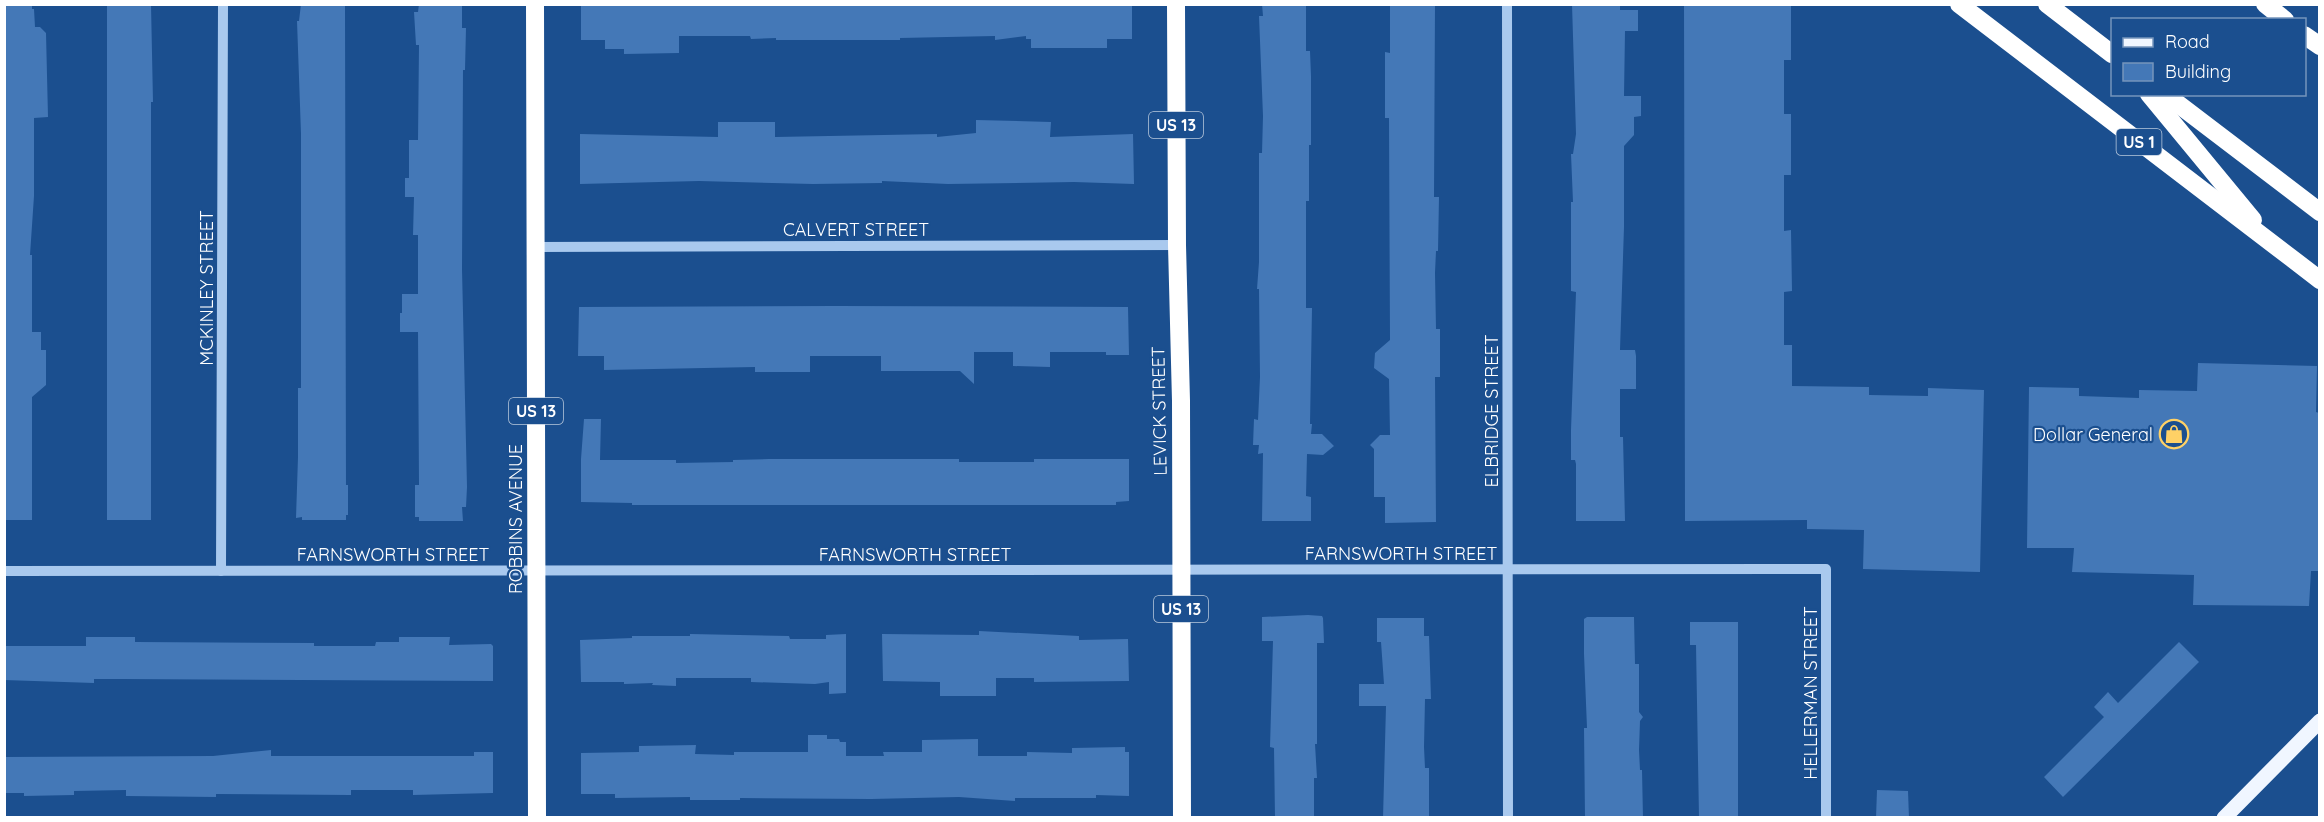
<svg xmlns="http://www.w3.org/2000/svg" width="2324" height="822" font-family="Quicksand,sans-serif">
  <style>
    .building { fill: #4478b7 }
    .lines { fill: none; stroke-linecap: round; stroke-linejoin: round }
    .minor { stroke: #a9c9ee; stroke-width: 10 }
    .major { stroke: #f0f6ff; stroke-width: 15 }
    .highway { stroke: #fff; stroke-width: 18 }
    .labels { text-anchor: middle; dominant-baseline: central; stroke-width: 4.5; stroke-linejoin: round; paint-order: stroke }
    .shield { fill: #1b4f8f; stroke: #bbcadd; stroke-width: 1.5 }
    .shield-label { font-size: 16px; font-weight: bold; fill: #fff }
    .street-label { font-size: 18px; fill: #fff; stroke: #1b4f8f }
    .poi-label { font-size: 18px; fill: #fff; stroke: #1b4f8f; text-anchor: end }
  </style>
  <rect width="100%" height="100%" fill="#1b4f8f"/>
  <g class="building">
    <polygon points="4,4 32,4 32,9 34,9 35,27 40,27 46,33 48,117 34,118 34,196 30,255 32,255 32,332 41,332 41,350 46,350 46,385 32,397 32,520 4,520"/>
    <polygon points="107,4 151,4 153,102 151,102 151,520 107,520"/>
    <polygon points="301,4 345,4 346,485 348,485 348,515 346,515 346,520 302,520 302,517 296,518 298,457 298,388 301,388 301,134 297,21 299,21"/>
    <polygon points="419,4 462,4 462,28 466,28 465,70 463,70 462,269 467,487 466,507 462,507 463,521 419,521 419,517 415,517 415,485 419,485 418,332 400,332 400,313 402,313 402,294 418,294 418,235 413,235 414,197 405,197 405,178 409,178 409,140 418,140 419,45 416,45 414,12 418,12"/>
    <polygon points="581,4 1132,4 1132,39 1107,39 1107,48 1031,48 1031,39 1026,39 1026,36 995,40 995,36 900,38 900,40 776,40 776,38 751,39 750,36 679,36 679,53 624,54 624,49 605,49 605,40 581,40"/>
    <polygon points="1262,4 1306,4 1306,51 1310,51 1311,76 1311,145 1309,145 1309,201 1306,201 1306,308 1312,308 1310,424 1312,424 1311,434 1322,434 1334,446 1323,455 1307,454 1306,496 1311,497 1311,521 1262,521 1263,453 1258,454 1259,445 1253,445 1254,419 1258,420 1260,377 1259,289 1257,289 1259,262 1259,153 1262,153 1263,116 1259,16 1263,16"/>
    <polygon points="1390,4 1435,4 1434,197 1439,197 1438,251 1436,251 1435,273 1436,329 1440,329 1440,377 1435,377 1436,522 1385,523 1385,497 1374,497 1374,449 1370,445 1380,435 1390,435 1389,379 1374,368 1375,353 1390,340 1389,118 1385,118 1385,52 1390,53"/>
    <polygon points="1572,4 1620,4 1620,10 1638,10 1638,31 1625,31 1624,96 1641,96 1641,116 1634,117 1634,135 1624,146 1624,227 1620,350 1635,350 1636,356 1636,389 1620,389 1620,437 1623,437 1625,521 1576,521 1576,464 1575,460 1571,460 1571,430 1576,292 1571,291 1571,202 1573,202 1571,154 1573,154 1576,134"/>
    <polygon points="1684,4 1791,4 1791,60 1784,60 1784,114 1791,114 1791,175 1784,175 1784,231 1791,230 1792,291 1784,292 1784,345 1792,345 1792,386 1869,387 1869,395 1928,396 1928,388 1984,390 1980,572 1863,569 1864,530 1807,529 1807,520 1685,521"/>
    <polygon points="976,120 1051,122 1050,137 1133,134 1134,184 1074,182 948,184 882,181 882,183 813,184 699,181 580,184 580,134 718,137 718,122 775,122 775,137 937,134 937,137 976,133"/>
    <polygon points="835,306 1128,307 1129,355 1106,355 1106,352 1050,352 1050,367 1013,366 1013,352 974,352 974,384 960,371 881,371 881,356 810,356 810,372 755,372 755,367 604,370 604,356 578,356 579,307"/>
    <polygon points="2198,363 2317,366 2316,412 2319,413 2319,571 2311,571 2309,606 2193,605 2194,575 2072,572 2074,548 2027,548 2029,387 2079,388 2079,396 2139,398 2139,390 2197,391"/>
    <polygon points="584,419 601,419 600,460 676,460 676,463 733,462 733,460 769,459 959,459 959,462 1034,462 1034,459 1129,459 1129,501 1116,502 1116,505 632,505 632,503 581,502 581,459"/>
    <polygon points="1308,615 1322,616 1323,618 1324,643 1317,643 1317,744 1315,744 1317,778 1314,778 1314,818 1275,818 1274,748 1270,747 1273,641 1262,641 1262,617"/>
    <polygon points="1587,617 1634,617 1635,664 1639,664 1639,712 1643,717 1640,721 1639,750 1640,770 1642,770 1643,818 1585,818 1584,728 1587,728 1584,654 1584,619"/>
    <polygon points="1377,618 1424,618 1424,636 1429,636 1431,699 1425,699 1424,747 1425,768 1429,768 1429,817 1383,818 1386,706 1359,706 1359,684 1384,684 1381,642 1377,642"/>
    <polygon points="1690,622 1738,622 1738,818 1699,818 1696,645 1690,645"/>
    <polygon points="979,631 1079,636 1079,640 1128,639 1129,681 1034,682 1034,678 996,678 996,696 940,696 940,682 883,681 882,634 979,635"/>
    <polygon points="690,634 789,636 790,639 826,639 826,635 846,634 846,693 829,694 829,682 815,684 751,682 751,678 676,678 676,686 652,685 653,683 624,684 624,682 581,682 580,640 632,638 632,636 690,636"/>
    <polygon points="86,637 135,637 135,642 314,643 314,646 375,646 376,642 399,642 399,637 450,637 449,645 491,644 493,646 493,681 122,679 94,679 94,683 4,680 4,646 86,646"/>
    <polygon points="2179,642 2199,662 2063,797 2044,777 2104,717 2094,707 2108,692 2118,703"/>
    <polygon points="808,735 827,735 827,739 839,739 840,742 846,742 846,756 884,756 883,752 922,752 922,740 978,739 978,756 1027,756 1027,752 1072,753 1072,748 1125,747 1125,752 1129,752 1129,796 1096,795 1096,798 1015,798 1015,801 959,797 871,799 740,798 740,800 690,800 690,797 615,798 615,794 581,794 581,753 639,752 639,746 696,745 695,754 734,755 734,752 808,752"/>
    <polygon points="271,750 271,756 474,756 474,752 493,752 493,793 413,795 413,790 351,790 351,795 216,794 216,797 126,796 126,790 74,791 74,795 24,796 24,793 4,793 4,757 213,756"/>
    <polygon points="1877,790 1908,791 1909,818 1876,818"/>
  </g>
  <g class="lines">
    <g class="minor">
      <polyline points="1507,4 1508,818"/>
      <polyline points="536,247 1177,245"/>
      <polyline points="4,571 1826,569 1826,818"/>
      <polyline points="221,571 223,4"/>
    </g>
    <polyline class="major" points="2224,818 2320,721"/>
    <g class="highway">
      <polyline points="535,4 537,818"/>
      <polyline points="1176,4 1177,245 1181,401 1182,818"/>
      <polyline points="1959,4 2320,280"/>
      <polyline points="2047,4 2112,54"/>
      <polyline points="2265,4 2285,20"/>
      <polyline points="2304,35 2320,46"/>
      <polyline points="2149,94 2253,220"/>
      <polyline points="2165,94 2320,212"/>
    </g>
  </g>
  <defs>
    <g id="shop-ring" transform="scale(1.5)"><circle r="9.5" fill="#1b4f8f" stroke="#ffd166" stroke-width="1.5"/><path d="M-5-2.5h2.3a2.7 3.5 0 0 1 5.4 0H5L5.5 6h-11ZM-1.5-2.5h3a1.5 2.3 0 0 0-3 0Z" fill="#ffd166"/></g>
  </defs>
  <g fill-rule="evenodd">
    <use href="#shop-ring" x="2174" y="434"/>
  </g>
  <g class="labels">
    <g class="shield">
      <rect x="1149" y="112" width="54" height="26" rx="4.5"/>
      <rect x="2116.5" y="129" width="45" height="26" rx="4.5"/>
      <rect x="509" y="398" width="54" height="26" rx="4.5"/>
      <rect x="1154" y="596" width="54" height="26" rx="4.5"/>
    </g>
    <g class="shield-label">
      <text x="1176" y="125">US 13</text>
      <text x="2139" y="142">US 1</text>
      <text x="536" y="411">US 13</text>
      <text x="1181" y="609">US 13</text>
    </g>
    <g class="street-label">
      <text x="856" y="229">CALVERT STREET</text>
      <text transform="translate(206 288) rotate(-90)">MCKINLEY STREET</text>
      <text transform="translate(1159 411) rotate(-91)">LEVICK STREET</text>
      <text transform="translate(1491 411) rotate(-90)">ELBRIDGE STREET</text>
      <text transform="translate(515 519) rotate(-90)">ROBBINS AVENUE</text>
      <text x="1401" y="553">FARNSWORTH STREET</text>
      <text x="393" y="554">FARNSWORTH STREET</text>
      <text x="915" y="554">FARNSWORTH STREET</text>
      <text transform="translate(1810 693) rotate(-90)">HELLERMAN STREET</text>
    </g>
    <g class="poi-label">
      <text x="2153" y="434">Dollar General</text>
    </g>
  </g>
  <rect width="2324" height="822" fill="none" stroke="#ffffff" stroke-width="12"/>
  <rect x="2111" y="18" width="195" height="78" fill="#1b4f8f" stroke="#7695bc" stroke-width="1.5"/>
  <rect x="2123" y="38" width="30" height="9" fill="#f0f6ff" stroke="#7695bc" stroke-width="1.5"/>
  <text x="2165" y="48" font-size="18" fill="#ffffff">Road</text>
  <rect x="2123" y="63" width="30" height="18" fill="#4478b7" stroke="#7695bc" stroke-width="1.5"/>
  <text x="2165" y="78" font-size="18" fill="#ffffff">Building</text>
</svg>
